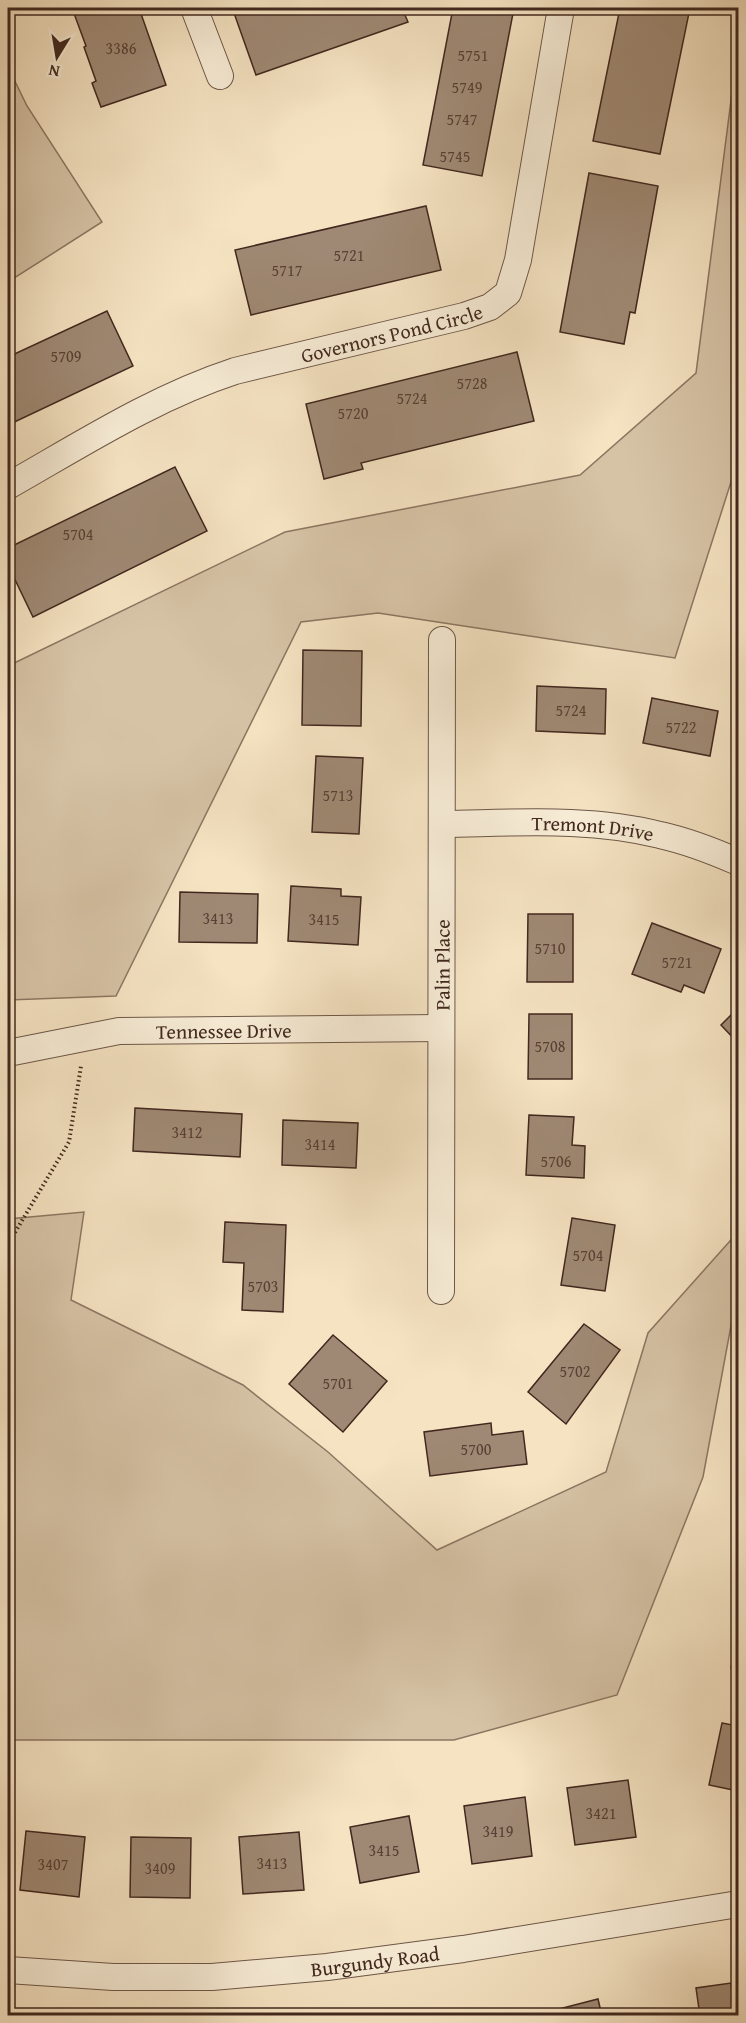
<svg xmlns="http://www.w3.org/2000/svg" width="746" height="2023" font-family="'Gentium Book Plus',serif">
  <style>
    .green { fill: #d6c3a6; stroke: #8c7662; stroke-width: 1.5 }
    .building { fill: #9f8974; stroke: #41281f; stroke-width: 1.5 }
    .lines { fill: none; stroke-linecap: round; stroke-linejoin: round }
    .street-casing { stroke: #6e5748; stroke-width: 28 }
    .path { stroke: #41281f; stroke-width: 4; stroke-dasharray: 1.5 3; stroke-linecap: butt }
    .street { stroke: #f8edd7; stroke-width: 26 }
    .labels { text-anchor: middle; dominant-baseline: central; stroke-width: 6; stroke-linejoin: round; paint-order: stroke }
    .number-label { font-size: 16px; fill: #584034 }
    .street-label { font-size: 20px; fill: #41281f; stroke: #f8edd7 }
  </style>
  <rect width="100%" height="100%" fill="#f5e3c2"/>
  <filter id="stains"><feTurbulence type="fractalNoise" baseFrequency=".00333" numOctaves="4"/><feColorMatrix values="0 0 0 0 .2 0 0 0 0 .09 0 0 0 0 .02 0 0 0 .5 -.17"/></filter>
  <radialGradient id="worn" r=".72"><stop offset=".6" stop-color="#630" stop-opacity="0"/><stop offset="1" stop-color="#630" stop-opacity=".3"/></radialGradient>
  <g class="green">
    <polygon points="738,46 738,460 675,658 378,613 301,622 116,996 8,1000 8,666 285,532 580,475 696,373"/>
    <polygon points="8,67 27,106 102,222 8,282"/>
    <polygon points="84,1212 71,1300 243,1385 328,1452 437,1550 606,1472 648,1333 738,1232 738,1288 703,1477 617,1695 454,1740 8,1740 8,1219"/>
  </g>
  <g class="building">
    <polygon points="72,8 139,8 166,85 101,107 92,83 96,81 84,47 86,46"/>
    <polygon points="250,8 402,8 408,22 256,75 234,13"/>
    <polygon points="453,8 514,8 482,176 423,165"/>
    <polygon points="620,8 690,8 660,154 593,141"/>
    <polygon points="589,173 658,186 635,313 630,312 624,344 560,332"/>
    <polygon points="426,206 441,270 251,315 235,250"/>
    <polygon points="107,311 133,366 8,425 8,357"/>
    <polygon points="517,352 534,421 361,463 363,469 324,479 306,404"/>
    <polygon points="175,467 207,531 33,617 8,565 8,548"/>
    <polygon points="303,650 362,651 361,726 302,725"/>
    <polygon points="537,686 606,689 605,734 536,731"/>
    <polygon points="652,698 718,711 710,756 643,743"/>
    <polygon points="316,756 363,758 359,834 312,832"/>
    <polygon points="291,886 341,889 341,896 361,897 358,945 288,941"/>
    <polygon points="180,892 258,894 257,943 179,942"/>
    <polygon points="528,914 573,914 573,982 527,982"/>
    <polygon points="652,923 721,949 704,993 684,985 681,992 632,974"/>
    <polygon points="738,1008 738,1043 721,1025"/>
    <polygon points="529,1014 572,1014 572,1079 528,1079"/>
    <polygon points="135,1108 242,1114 240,1157 133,1151"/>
    <polygon points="529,1115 574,1117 572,1145 585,1146 584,1178 526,1175"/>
    <polygon points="283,1120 358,1123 356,1168 282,1165"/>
    <polygon points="572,1218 615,1225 605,1291 561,1285"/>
    <polygon points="225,1222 286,1225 283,1312 242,1310 244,1263 223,1262"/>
    <polygon points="584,1324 620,1350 566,1424 528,1392"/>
    <polygon points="333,1335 387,1381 343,1432 289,1384"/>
    <polygon points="491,1423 492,1435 523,1431 527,1464 430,1476 424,1432"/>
    <polygon points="738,1637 738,1670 731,1668"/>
    <polygon points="722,1723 738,1726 738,1791 709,1785"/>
    <polygon points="628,1780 636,1837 575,1845 567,1788"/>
    <polygon points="525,1797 532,1856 472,1864 464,1806"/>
    <polygon points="409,1816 419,1872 360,1883 350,1827"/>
    <polygon points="26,1831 85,1837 79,1897 20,1890"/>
    <polygon points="299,1832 304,1890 243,1894 239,1837"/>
    <polygon points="131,1837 191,1838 190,1898 130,1897"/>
    <polygon points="731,1983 735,2016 700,2016 696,1988"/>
    <polygon points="598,1999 602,2016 557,2016 555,2010"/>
  </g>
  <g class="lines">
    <g class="street-casing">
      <g id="street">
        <polyline points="194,8 220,76"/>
        <path id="s1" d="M8,486C82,444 153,398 235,371L464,316L490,307L508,293L518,260L561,8"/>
        <path id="s2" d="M443,824C515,823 590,817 660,835C687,841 713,851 738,862"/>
        <path id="s3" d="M8,1053L119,1031L441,1028"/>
        <path id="s4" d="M441,1291L442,640"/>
        <path id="s5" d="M8,1970L113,1977H212L327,1967L463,1949L738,1904"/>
      </g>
    </g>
    <polyline class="path" points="8,1244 69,1142 81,1066"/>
    <use href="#street" class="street"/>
  </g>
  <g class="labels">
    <g class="number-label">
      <text x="121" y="48">3386</text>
      <text x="473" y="55">5751</text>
      <text x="467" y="87">5749</text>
      <text x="462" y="119">5747</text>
      <text x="455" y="156">5745</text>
      <text x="349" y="255">5721</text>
      <text x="287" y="270">5717</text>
      <text x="66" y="356">5709</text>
      <text x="472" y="383">5728</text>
      <text x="412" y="398">5724</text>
      <text x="353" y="413">5720</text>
      <text x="78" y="534">5704</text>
      <text x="571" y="710">5724</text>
      <text x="681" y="727">5722</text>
      <text x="338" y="795">5713</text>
      <text x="218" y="918">3413</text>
      <text x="324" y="919">3415</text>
      <text x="550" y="948">5710</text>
      <text x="677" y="962">5721</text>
      <text x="550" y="1046">5708</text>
      <text x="187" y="1132">3412</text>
      <text x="320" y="1144">3414</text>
      <text x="556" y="1161">5706</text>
      <text x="588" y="1255">5704</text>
      <text x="263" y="1286">5703</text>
      <text x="575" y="1371">5702</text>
      <text x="338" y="1383">5701</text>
      <text x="476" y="1449">5700</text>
      <text x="601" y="1813">3421</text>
      <text x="498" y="1831">3419</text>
      <text x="384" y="1850">3415</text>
      <text x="272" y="1863">3413</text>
      <text x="53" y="1864">3407</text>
      <text x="160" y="1868">3409</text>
    </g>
    <g class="street-label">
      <text stroke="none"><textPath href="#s1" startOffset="416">Governors Pond Circle</textPath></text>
      <text stroke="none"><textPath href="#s2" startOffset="150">Tremont Drive</textPath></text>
      <text stroke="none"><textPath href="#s4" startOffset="326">Palin Place</textPath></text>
      <text stroke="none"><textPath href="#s3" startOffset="218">Tennessee Drive</textPath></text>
      <text stroke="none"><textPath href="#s5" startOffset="368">Burgundy Road</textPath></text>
    </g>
  </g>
  <rect width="746" height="2023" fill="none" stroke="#f5e3c2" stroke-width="30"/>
  <rect x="9" y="9" width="728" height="2005" fill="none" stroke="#41281f" stroke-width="3"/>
  <rect x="15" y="15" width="716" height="1993" fill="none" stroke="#41281f" stroke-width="1.5"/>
  <g transform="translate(57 57) rotate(191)" stroke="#f8edd7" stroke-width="4.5" paint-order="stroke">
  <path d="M0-4.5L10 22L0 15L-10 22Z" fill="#41281f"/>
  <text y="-9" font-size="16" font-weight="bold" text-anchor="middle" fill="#41281f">N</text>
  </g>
  <rect width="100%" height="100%" filter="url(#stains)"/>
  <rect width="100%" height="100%" fill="url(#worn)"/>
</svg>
